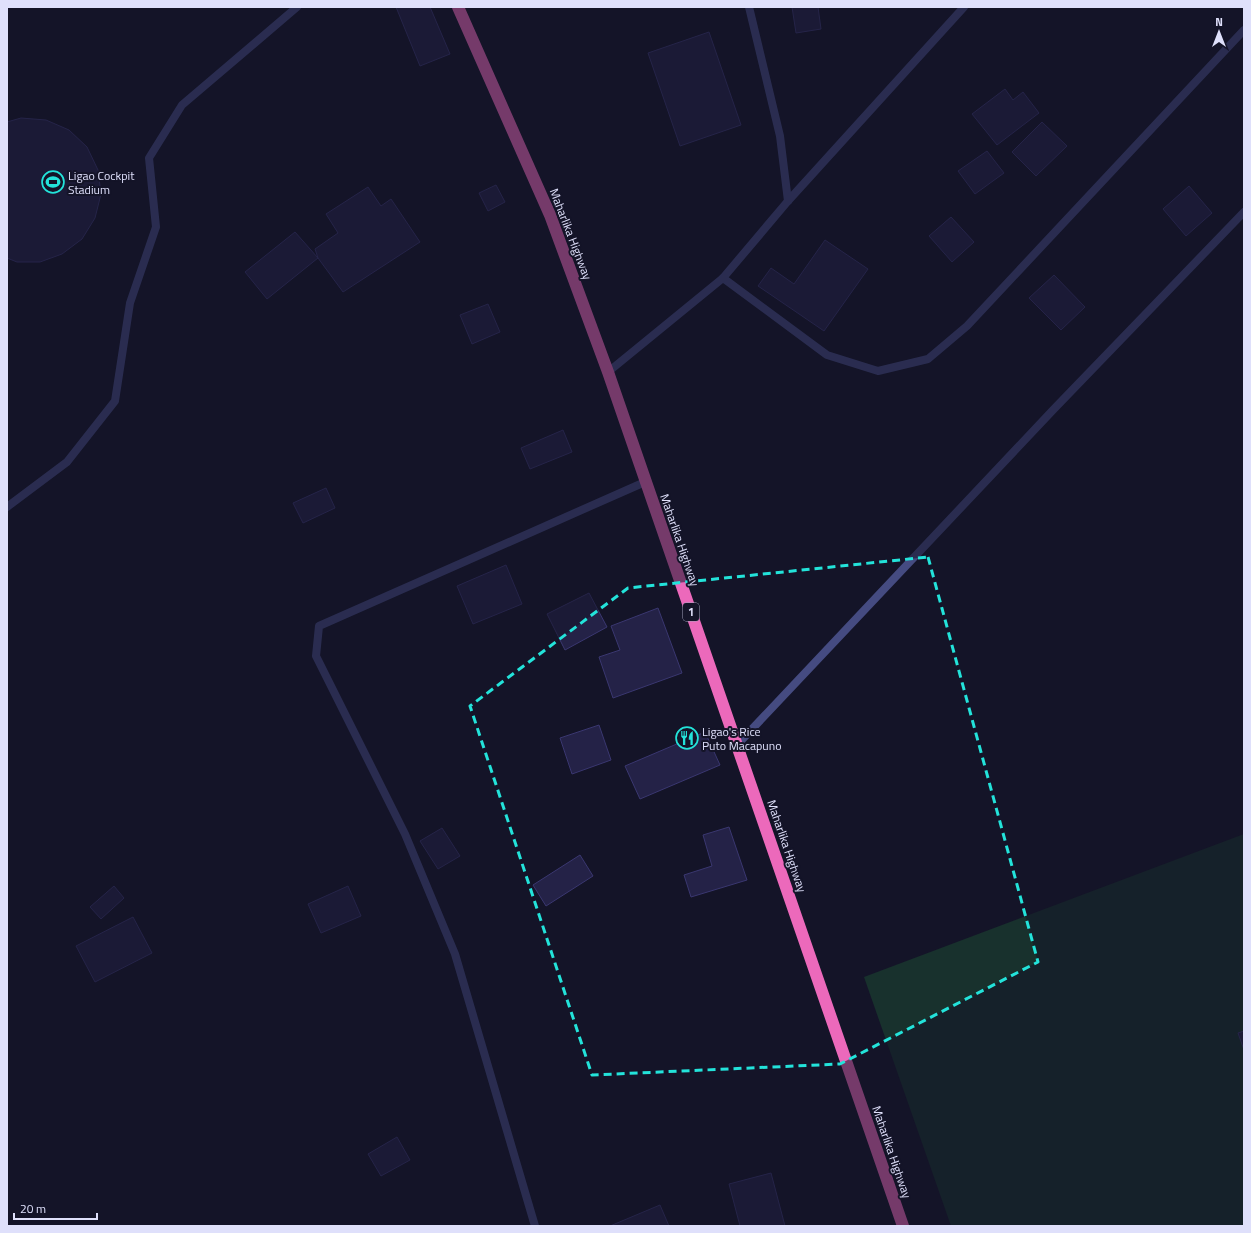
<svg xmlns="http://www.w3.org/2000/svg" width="1251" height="1233" font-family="'Titillium Web',sans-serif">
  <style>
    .green { fill: #18312d }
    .building { fill: #242247; stroke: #3a3770 }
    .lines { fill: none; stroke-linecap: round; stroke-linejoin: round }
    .lane { stroke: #454b81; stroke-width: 8 }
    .street { stroke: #454b81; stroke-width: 8 }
    .highway { stroke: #ec69bb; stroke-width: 12 }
    .marked { fill: none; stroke: #23e3da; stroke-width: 3; stroke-dasharray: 8 5; stroke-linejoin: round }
    .labels { text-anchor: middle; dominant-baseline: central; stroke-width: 4; stroke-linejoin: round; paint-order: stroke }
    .shield { fill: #141428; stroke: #a2a3bc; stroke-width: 1 }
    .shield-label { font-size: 11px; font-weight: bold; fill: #dfe0fb }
    .poi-label { font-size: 12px; fill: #dfe0fb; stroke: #141428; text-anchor: start }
    .street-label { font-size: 12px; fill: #dfe0fb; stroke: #141428 }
  </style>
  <rect width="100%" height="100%" fill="#141428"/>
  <polygon class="green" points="1244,834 1244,1226 951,1226 864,977"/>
  <g class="building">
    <polygon points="396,7 430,7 450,54 420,66"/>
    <polygon points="792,7 818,7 821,29 796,33"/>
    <polygon points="709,32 741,125 680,146 648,53"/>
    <polygon points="1005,89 1013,100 1023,92 1039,113 997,145 972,114"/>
    <polygon points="21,118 46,120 69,130 87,147 98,170 101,194 95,218 82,239 62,254 40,262 17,262 7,258 7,122"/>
    <polygon points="1042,122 1067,146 1036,176 1012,152"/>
    <polygon points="987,151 1004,173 975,194 958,171"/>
    <polygon points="496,185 505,202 488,211 479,193"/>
    <polygon points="1189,186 1212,213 1186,236 1163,209"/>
    <polygon points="368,187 381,206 391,199 420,242 343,292 318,258 315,249 338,233 326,214"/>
    <polygon points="951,217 974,242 952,262 929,236"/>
    <polygon points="295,232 318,258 267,299 245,272"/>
    <polygon points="825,240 868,269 824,331 758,286 771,268 794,284"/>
    <polygon points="1054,275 1085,307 1061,330 1029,298"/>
    <polygon points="488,304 500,332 472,344 460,315"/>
    <polygon points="563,430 572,452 530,469 521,448"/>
    <polygon points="326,488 335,508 303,523 293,503"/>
    <polygon points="506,565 522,604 473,624 457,586"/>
    <polygon points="589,593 607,627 565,650 547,614"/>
    <polygon points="658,608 682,673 613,698 599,657 620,650 611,626"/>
    <polygon points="599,725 611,760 572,774 560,738"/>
    <polygon points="705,732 720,765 640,799 625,766"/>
    <polygon points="729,827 747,880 691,897 684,875 712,866 703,835"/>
    <polygon points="442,828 460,856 438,869 420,841"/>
    <polygon points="580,855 593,876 546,906 533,885"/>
    <polygon points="114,886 124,898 101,919 90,907"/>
    <polygon points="348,886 361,916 321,933 308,904"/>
    <polygon points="133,917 152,953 95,982 76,946"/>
    <polygon points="1244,1031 1244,1050 1238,1033"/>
    <polygon points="397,1137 410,1160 381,1176 368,1154"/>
    <polygon points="771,1173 785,1226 740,1226 729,1184"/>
    <polygon points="660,1205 669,1226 610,1226"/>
  </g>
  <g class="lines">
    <polyline class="lane" points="737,745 1053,410 1244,212"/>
    <g class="street">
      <polyline points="749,7 780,136 788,201"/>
      <polyline points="723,278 827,355 878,371 928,359 967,326 1244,30"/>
      <polyline points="608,372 723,278 788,201 964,7"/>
      <polyline points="7,507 67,462 115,401 130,303 156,227 149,158 182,105 297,7"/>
      <polyline points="535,1226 455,954 405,834 316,656 319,626 645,482"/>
    </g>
    <polyline class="highway" points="458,7 550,215 608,372 903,1226"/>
  </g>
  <path d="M0 0H1251V1233H0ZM928,557L1038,962L840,1064L592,1075L470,706L628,588Z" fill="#141428" fill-opacity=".55" fill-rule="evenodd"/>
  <path class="marked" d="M928,557L1038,962L840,1064L592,1075L470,706L628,588Z"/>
  <defs>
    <g id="stadium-ring" transform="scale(1.15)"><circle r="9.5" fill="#141428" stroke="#23e3da" stroke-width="1.5"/><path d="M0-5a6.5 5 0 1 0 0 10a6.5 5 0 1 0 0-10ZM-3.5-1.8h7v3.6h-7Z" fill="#23e3da"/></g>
    <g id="restaurant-ring" transform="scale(1.15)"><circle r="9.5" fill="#141428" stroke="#23e3da" stroke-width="1.5"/><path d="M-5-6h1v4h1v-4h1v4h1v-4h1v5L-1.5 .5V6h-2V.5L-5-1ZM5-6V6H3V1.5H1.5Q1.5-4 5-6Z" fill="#23e3da"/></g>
  </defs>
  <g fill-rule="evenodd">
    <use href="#stadium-ring" x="53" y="182"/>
    <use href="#restaurant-ring" x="687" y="738"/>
  </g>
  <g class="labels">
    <rect class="shield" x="683" y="603" width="16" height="18" rx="3"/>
    <g class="shield-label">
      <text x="691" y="612">1</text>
    </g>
    <g class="poi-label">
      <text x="68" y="175">Ligao Cockpit<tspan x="68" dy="14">Stadium</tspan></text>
      <text x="702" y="731">Ligao's Rice<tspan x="702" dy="14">Puto Macapuno</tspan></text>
    </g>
    <g class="street-label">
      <text transform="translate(571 234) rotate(69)">Maharlika Highway</text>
      <text transform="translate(680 540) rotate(71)">Maharlika Highway</text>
      <text transform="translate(787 846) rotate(71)">Maharlika Highway</text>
      <text transform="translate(892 1152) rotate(71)">Maharlika Highway</text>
    </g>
  </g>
  <rect width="1251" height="1233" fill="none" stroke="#dfe0fb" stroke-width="16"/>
  <g transform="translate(1219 32)" stroke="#141428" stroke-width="3" paint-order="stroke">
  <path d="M0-3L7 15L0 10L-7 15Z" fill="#dfe0fb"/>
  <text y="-6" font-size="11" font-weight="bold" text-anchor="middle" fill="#dfe0fb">N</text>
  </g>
  <path d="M14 1213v6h83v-6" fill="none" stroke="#dfe0fb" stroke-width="2"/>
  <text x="20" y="1213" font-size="12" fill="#dfe0fb" stroke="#141428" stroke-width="3" paint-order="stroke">20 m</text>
</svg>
